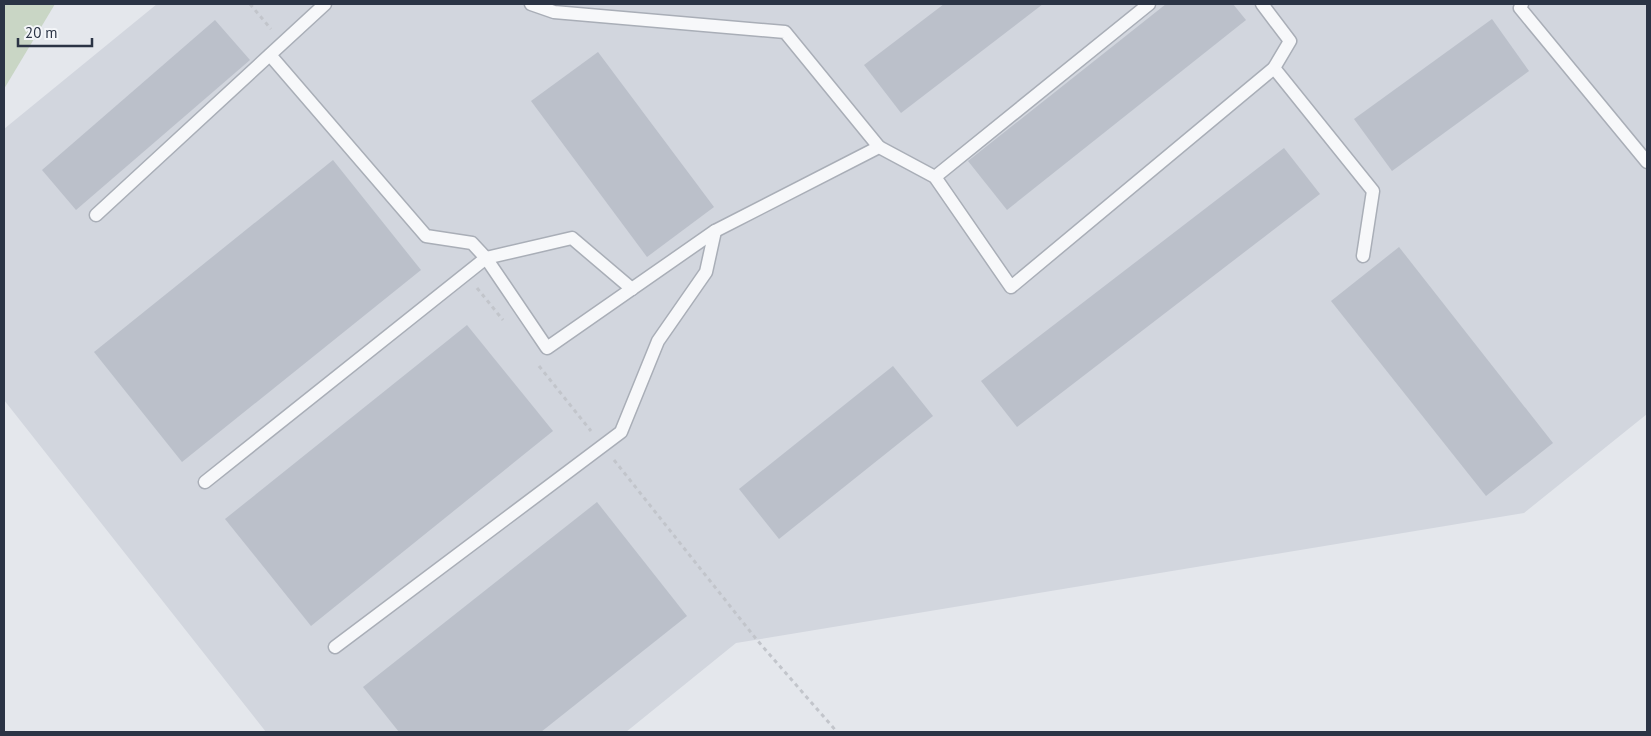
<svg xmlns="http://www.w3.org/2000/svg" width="1651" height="736" font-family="'PT Sans',sans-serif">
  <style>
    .built { fill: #d2d6de }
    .green { fill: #c9d6c5 }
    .building { fill: #bbc0ca }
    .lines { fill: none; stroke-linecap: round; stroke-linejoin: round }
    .service-casing { stroke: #a9aeb7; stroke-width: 15 }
    .path { stroke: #c2c5cb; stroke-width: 3; stroke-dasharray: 4 4; stroke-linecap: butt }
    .service { stroke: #f7f8fa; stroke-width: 12 }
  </style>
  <rect width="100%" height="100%" fill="#e4e7ec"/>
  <polygon class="built" points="157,4 1647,4 1647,414 1524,513 736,643 626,732 266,732 4,400 4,129"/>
  <polygon class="green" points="4,4 55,4 4,89"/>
  <g class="building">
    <polygon points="944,4 1043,4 901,113 864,65"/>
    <polygon points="1166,4 1233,4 1246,20 1007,210 968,161"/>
    <polygon points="1492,19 1529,71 1392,171 1354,119"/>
    <polygon points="215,20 250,60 76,210 42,170"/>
    <polygon points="598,52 714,207 647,257 531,101"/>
    <polygon points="1284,148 1320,194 1017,427 981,381"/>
    <polygon points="333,160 421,270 182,462 94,352"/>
    <polygon points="1399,247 1553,443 1486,496 1331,301"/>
    <polygon points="467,325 553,431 311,626 225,519"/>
    <polygon points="893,366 933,416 779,539 739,489"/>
    <polygon points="597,502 687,616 541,732 399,732 363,687"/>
  </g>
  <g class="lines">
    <g class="service-casing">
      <g id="service">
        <polyline points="531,4 554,12 785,32 879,147"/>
        <polyline points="1262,4 1290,41 1274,68 1373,191 1363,256"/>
        <polyline points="1522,4 1520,8 1647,162"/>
        <polyline points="270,55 426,236 472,243 486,258 547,348 715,231 879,147 935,177 1011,287 1274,68"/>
        <polyline points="935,177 1149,4"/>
        <polyline points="96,215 325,4"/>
        <polyline points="205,482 486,258 572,238 632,289"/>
        <polyline points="335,647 621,432 658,341 706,272 715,231"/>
      </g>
    </g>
    <g class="path">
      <polyline points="250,4 271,29"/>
      <polyline points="477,288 503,320"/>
      <polyline points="539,366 591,431"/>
      <polyline points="614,460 757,640 837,732"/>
    </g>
    <use href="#service" class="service"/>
  </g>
  <rect width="1651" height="736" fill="none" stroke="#2b3445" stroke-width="10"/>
  <path d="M18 38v8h74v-8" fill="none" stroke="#2b3445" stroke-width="2.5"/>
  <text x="25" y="38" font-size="15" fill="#2b3445" stroke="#f4f6f9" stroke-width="4" paint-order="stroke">20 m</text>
</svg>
